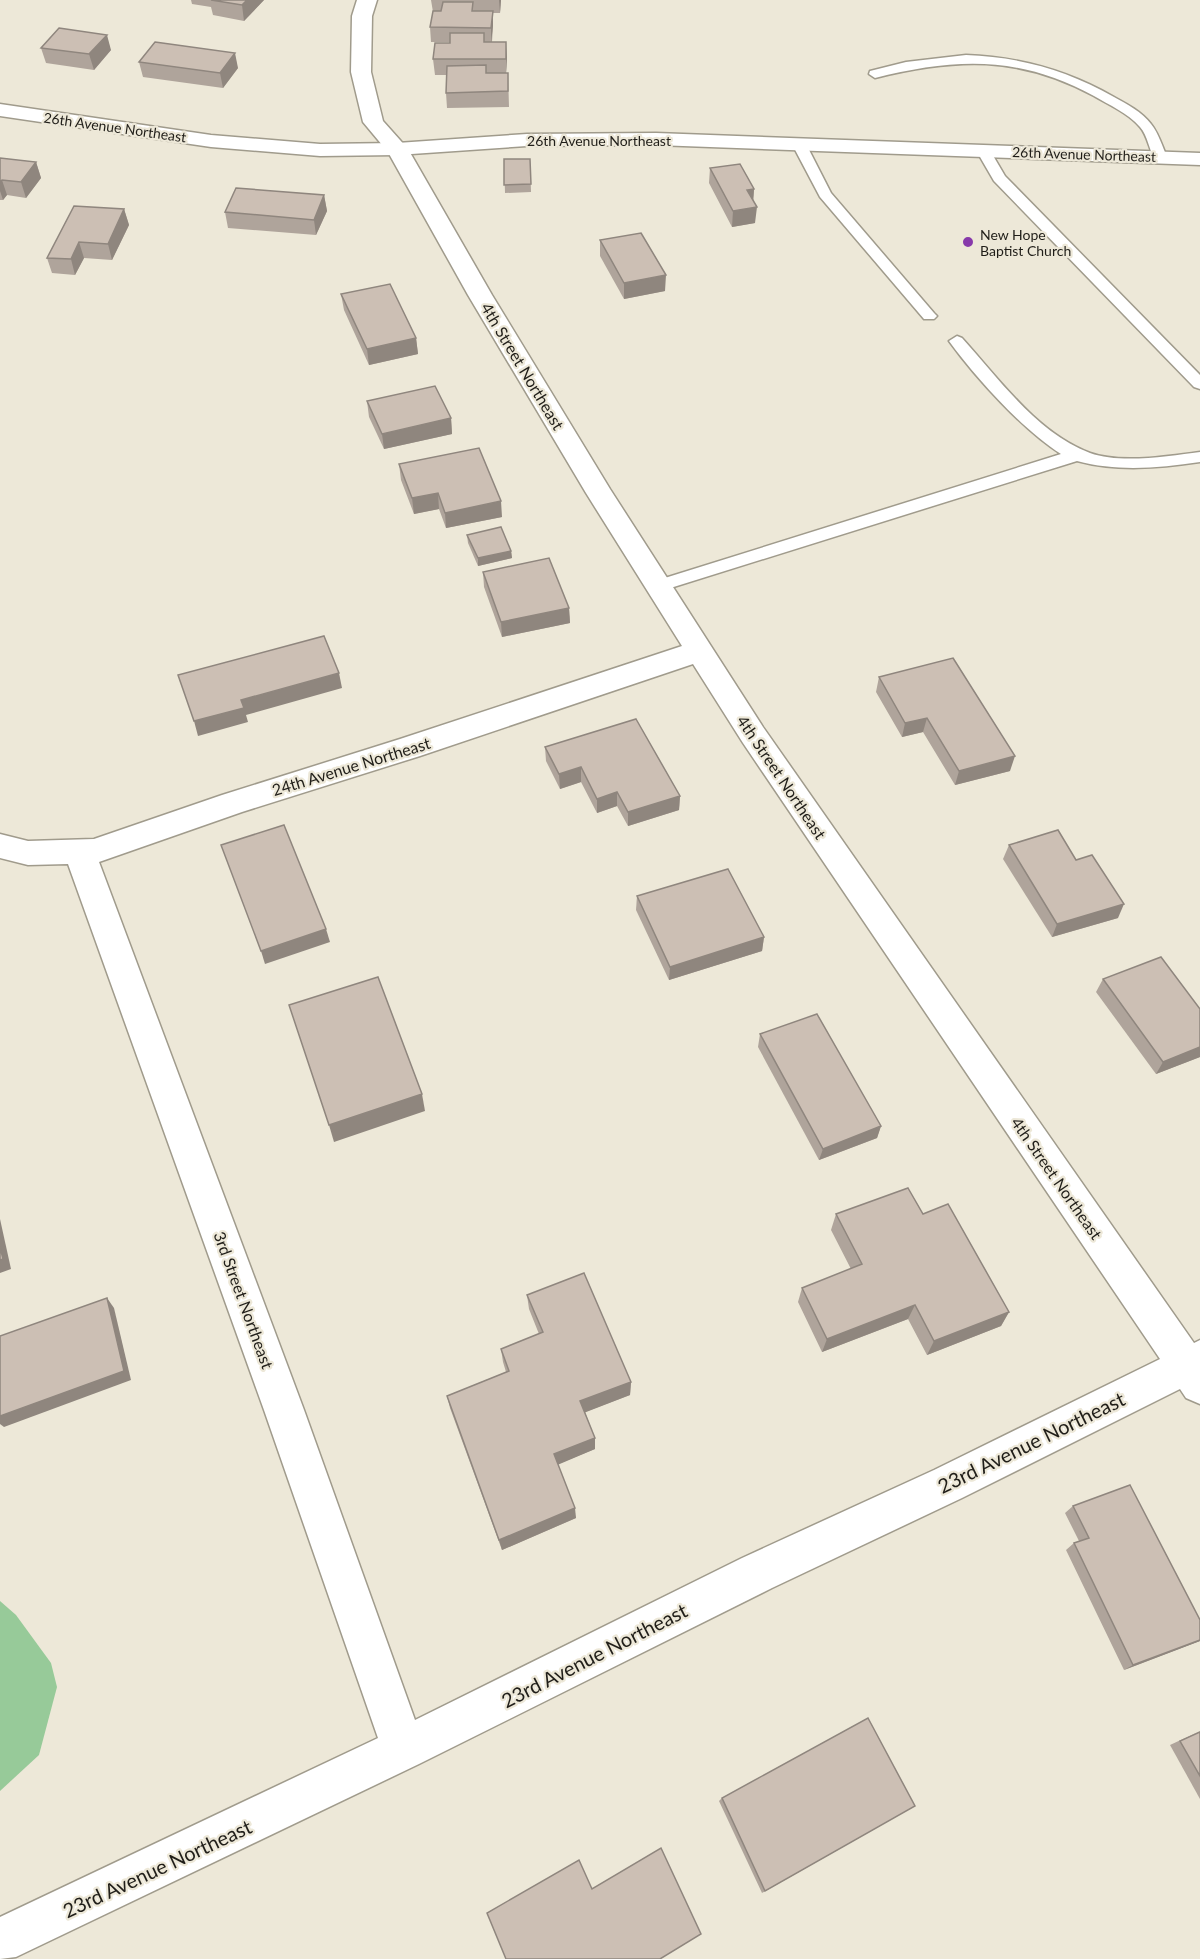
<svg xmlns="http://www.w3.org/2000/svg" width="1200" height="1959" font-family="Lato,sans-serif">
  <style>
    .water { fill: #97ca99 }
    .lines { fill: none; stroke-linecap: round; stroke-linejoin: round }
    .lane-casing { stroke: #a09b8c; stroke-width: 3 }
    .street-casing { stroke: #a09b8c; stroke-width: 3 }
    .secondary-casing { stroke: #a09b8c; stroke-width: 3 }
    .lane { fill: #fff; fill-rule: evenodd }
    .street { fill: #fff; fill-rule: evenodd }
    .secondary { fill: #fff; fill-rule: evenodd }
    .wall { fill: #afa49b }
    .shaded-wall { fill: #8f867e }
    .building { fill: #ccbfb4; stroke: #8f867e; stroke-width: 1.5 }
    .poi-dot { fill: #8739aa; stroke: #ede8d8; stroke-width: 2 }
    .labels { text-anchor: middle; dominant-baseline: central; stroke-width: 4.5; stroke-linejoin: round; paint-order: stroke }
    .far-street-label { font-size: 14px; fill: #201e19; stroke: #ede8d8 }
    .far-poi-label { font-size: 14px; fill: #201e19; stroke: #ede8d8; text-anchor: start }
    .street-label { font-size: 16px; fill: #201e19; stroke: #ede8d8 }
    .near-street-label { font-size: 20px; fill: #201e19; stroke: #ede8d8 }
  </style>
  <rect width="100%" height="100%" fill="#ede8d8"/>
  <polygon class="water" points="0,1601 16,1615 51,1663 57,1687 39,1755 0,1791"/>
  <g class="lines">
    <g class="lane-casing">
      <g id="lane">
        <path d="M966,55C1020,57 1067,70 1114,97C1127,104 1142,112 1151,124C1159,134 1162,146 1167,157L1165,160H1155C1149,150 1148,136 1140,127C1128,113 1109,105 1094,96C1019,55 955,58 875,78L869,74L870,71L906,62Z"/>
        <polygon points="799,140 806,144 831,193 934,313 937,316 934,319 924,319 820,197 792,144"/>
        <polygon points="983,146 988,147 1005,176 1200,375 1200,389 1194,387 994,181 976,150"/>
        <path d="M957,336L962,338C1000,380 1037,433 1090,453C1120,464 1169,456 1200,452V462C1159,468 1118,472 1077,461L664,590H652L649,586L652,582L1061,454C1023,430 976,378 949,341Z"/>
      </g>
    </g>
    <g class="street-casing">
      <path id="street" d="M357,0H377L372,16L371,72L383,121L408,149L492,295L610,489L763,727L1194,1343L1200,1340V1404L1186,1398L1180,1389L962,1498L772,1588L419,1764L16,1957L0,1959V1917L378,1738L264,1410L68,864L28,865L0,858V834L28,841L94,839L222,795L400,739L682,646L586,493L468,295L388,152L363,122L351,72L352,16ZM693,664L743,743L1160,1359L934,1470L742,1558L415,1720L304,1410L99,862L242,812L420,756Z"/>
    </g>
    <g class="secondary-casing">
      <polygon id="secondary" points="0,104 211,135 320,144 397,143 527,134 656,133 1200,153 1200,165 656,145 527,146 397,155 320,156 211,147 0,116"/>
    </g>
    <use href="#lane" class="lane"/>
    <use href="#street" class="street"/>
    <use href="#secondary" class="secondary"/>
  </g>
  <g class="wall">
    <polygon points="191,0 264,0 244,21 213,15 211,7 192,4"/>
    <polygon points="431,0 501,0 500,13 493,13 493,26 492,42 507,57 506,73 508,73 509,107 447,108 446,93 446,75 435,75 433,59 450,42 431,42 430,27 433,12"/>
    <polygon points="41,48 111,50 94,70 46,63"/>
    <polygon points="139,62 238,68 223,88 143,77"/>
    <polygon points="0,158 36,162 41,178 26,198 7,195 3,200 0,200"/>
    <polygon points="504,159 530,159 531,192 505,193"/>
    <polygon points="710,168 754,189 753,201 755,223 732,227 709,183"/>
    <polygon points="324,195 327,211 316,235 228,228 225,212"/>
    <polygon points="124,209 129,225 112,260 84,258 75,275 52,273 47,258"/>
    <polygon points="600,240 665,291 624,299 600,256"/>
    <polygon points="341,294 416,338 418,354 369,365 344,310"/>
    <polygon points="367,401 451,418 452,434 384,449 369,417"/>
    <polygon points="399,464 502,517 446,528 439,509 414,514 401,480"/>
    <polygon points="467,535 511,551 512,558 478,566 468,543"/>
    <polygon points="483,572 569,608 570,623 502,637 484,587"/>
    <polygon points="879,677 1010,771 955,785 923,732 902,737 876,692"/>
    <polygon points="545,747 680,796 679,810 628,826 617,806 597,813 581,782 560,789 546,761"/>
    <polygon points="1009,845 1076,860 1118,918 1052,937 1003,859"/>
    <polygon points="637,896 764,937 762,951 669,980 636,910"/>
    <polygon points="1103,979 1200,1009 1200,1057 1156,1074 1096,992"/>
    <polygon points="760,1034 881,1126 877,1138 819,1160 758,1047"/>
    <polygon points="836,1214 923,1214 1009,1312 1001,1326 927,1355 908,1319 822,1352 798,1302 802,1288 851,1269 831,1230"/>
    <polygon points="527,1295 631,1382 630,1395 585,1412 595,1438 595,1449 558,1464 576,1518 502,1550 450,1408 447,1396 506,1372 503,1362 501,1349 539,1334 529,1309"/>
    <polygon points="1073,1506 1200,1620 1200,1641 1124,1670 1066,1550 1074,1543 1079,1541 1065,1513"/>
    <polygon points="1200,1731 1200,1799 1170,1745"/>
    <polygon points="722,1798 915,1806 762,1893 719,1801"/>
  </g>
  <g class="shaded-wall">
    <polygon points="247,0 264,0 244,21 242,5"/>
    <polygon points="499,0 501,0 500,13"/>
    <polygon points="493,11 493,26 491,43 491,28"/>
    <polygon points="107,35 111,50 94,70 89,54"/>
    <polygon points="506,42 507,57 506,74"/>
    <polygon points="235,53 238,68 223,88 220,73"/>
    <polygon points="36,162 41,178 26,198 21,182"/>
    <polygon points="2,180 7,195 3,200 0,191 0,182"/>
    <polygon points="754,189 753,204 747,190"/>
    <polygon points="324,195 327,211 316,235 314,220"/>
    <polygon points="757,207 755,223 732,227 733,211"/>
    <polygon points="124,209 129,225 112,260 108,244"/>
    <polygon points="79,242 84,258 75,275 71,259"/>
    <polygon points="666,275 665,291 624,299 624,283"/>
    <polygon points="416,338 418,354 369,365 367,349"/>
    <polygon points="451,418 452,434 384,449 382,434"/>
    <polygon points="438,493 439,509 414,514 412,498"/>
    <polygon points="501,501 502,517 446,528 445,513"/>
    <polygon points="511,551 512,558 478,566 478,558"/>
    <polygon points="569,608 570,623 502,637 501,622"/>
    <polygon points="339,673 342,688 246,715 248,722 198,736 194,721 241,700"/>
    <polygon points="927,718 923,732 902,737 905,723"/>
    <polygon points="1015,756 1010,771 955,785 959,771"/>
    <polygon points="581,767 581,782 560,789 559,774"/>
    <polygon points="617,792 617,806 597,813 597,799"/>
    <polygon points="680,796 679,810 628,826 628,812"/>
    <polygon points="1124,904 1118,918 1052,937 1057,924"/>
    <polygon points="326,929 330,942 265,964 261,951"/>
    <polygon points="764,937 762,951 669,980 670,967"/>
    <polygon points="1200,1047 1200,1057 1156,1074 1163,1062"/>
    <polygon points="422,1094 425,1111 334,1142 329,1125"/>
    <polygon points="881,1126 877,1138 819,1160 823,1149"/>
    <polygon points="0,1219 11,1269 0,1273"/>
    <polygon points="107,1298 114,1308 131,1380 4,1427 0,1424 0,1416"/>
    <polygon points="915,1305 908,1319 822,1352 827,1339"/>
    <polygon points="1009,1312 1001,1326 927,1355 934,1341"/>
    <polygon points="631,1382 630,1395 581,1414 580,1401"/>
    <polygon points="595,1438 595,1449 555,1466 554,1454"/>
    <polygon points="575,1508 576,1518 502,1550 499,1540"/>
    <polygon points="1200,1640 1200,1641 1124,1670 1133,1665"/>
  </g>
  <g class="building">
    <polygon points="211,0 247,0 242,5"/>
    <polygon points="443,2 473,2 472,11 493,11 491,28 430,27 433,11 441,11"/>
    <polygon points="59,28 107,35 89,54 41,48"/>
    <polygon points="450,33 484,33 484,42 506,42 506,59 433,59 435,43 450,43"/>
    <polygon points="155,42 235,53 220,73 139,62"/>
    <polygon points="486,65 486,73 508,73 508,91 446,93 447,66"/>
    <polygon points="0,158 36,162 21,182 2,180 0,182"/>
    <polygon points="504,159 530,159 531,184 504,185"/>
    <polygon points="740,164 754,189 747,190 757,207 733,211 710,168"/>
    <polygon points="236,188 324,195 314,220 225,212"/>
    <polygon points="74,206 124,209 108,244 79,242 71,259 47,258"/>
    <polygon points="641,233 666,275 624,283 600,240"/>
    <polygon points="390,284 416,338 367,349 341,294"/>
    <polygon points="435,386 451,418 382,434 367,401"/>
    <polygon points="479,448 501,501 445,513 438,493 412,498 399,464"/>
    <polygon points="501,527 511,551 478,558 467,535"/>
    <polygon points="549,558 569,608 501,622 483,572"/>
    <polygon points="324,636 339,673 241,700 244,708 194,721 178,675"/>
    <polygon points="953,658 1015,756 959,771 927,718 905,723 879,677"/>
    <polygon points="636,719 680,796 628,812 617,792 597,799 581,767 559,774 545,747"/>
    <polygon points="284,825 326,929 261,951 221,845"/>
    <polygon points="1058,830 1076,860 1092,855 1124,904 1057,924 1009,845"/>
    <polygon points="728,869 764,937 670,967 637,896"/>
    <polygon points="1161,957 1200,1009 1200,1047 1163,1062 1103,979"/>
    <polygon points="378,977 422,1094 329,1125 289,1005"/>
    <polygon points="817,1014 881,1126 823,1149 760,1034"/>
    <polygon points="908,1188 923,1214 948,1204 1009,1312 934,1341 915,1305 827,1339 802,1288 862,1264 836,1214"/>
    <polygon points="0,1247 3,1259 0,1260"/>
    <polygon points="584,1273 631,1382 580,1401 595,1438 554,1454 575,1508 499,1540 447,1396 509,1371 501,1349 543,1332 527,1295"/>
    <polygon points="107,1298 124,1371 0,1416 0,1336"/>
    <polygon points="1130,1485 1200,1620 1200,1640 1133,1665 1074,1543 1089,1538 1073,1506"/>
    <polygon points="868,1718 915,1806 765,1891 722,1798"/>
    <polygon points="1200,1732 1200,1776 1180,1741"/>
    <polygon points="661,1848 701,1934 660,1959 506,1959 487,1913 579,1860 592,1889"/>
  </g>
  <circle class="poi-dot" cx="968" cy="242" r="6"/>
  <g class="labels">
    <g class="far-street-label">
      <text transform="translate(115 127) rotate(8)">26th Avenue Northeast</text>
      <text x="599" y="140">26th Avenue Northeast</text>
      <text transform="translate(1084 154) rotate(2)">26th Avenue Northeast</text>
    </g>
    <g class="far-poi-label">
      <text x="980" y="234">New Hope<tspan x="980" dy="16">Baptist Church</tspan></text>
    </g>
    <g class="street-label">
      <text transform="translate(523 366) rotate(59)">4th Street Northeast</text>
      <text transform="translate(351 766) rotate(-17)">24th Avenue Northeast</text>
      <text transform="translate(782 777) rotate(56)">4th Street Northeast</text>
      <text transform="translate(1057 1178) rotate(55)">4th Street Northeast</text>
      <text transform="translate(244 1300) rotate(70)">3rd Street Northeast</text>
    </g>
    <g class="near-street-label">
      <text transform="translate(1031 1442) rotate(-26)">23rd Avenue Northeast</text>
      <text transform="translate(594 1655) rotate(-27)">23rd Avenue Northeast</text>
      <text transform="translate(157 1868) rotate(-25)">23rd Avenue Northeast</text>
    </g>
  </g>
</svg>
